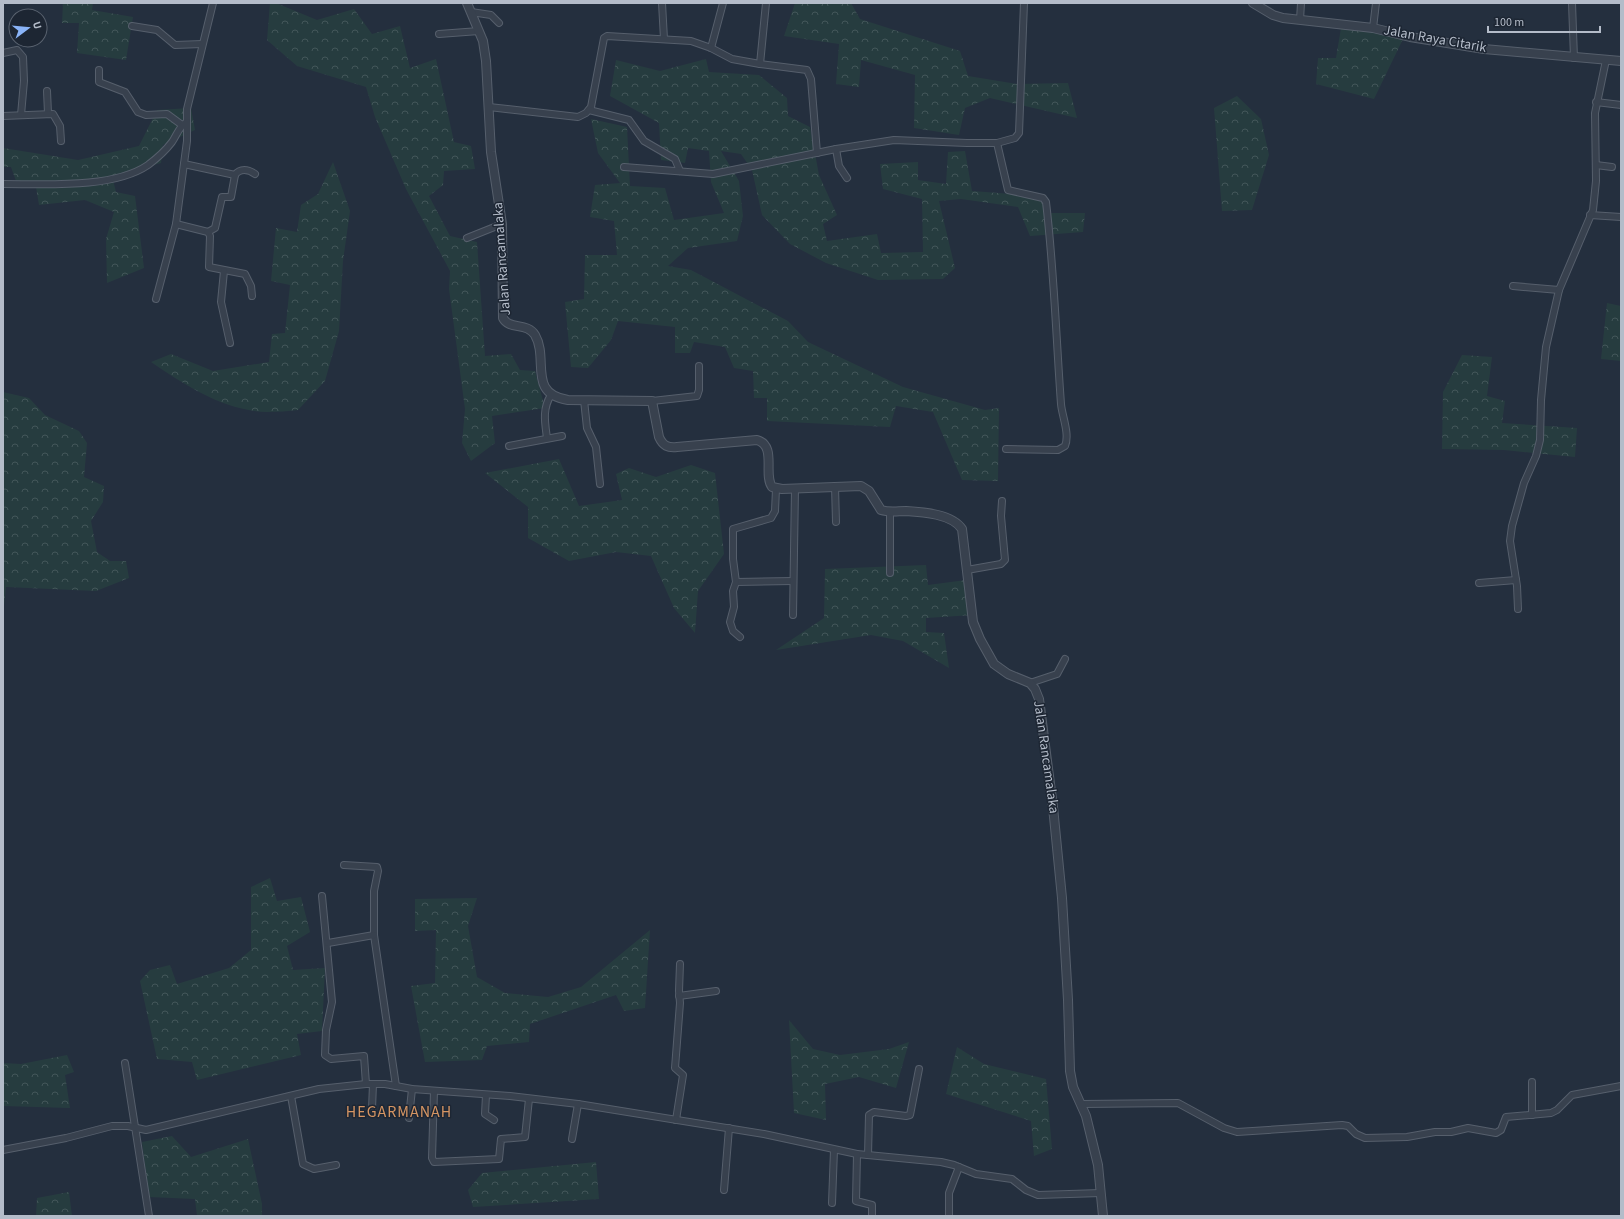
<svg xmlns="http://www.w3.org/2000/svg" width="1624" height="1219" font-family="'Source Sans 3',sans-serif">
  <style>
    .forest { fill: url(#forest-crowns) }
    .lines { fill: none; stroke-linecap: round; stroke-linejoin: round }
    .minor-casing { stroke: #565f6c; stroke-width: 8 }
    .tertiary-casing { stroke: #565f6c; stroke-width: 10 }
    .minor { stroke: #38414e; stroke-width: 6 }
    .tertiary { stroke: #38414e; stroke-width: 8 }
    .labels { text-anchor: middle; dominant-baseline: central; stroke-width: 3; stroke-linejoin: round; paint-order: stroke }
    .street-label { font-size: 14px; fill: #b4bcc9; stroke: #1d2633 }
    .quarter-label { font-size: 16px; letter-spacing: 1px; fill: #d59563; stroke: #1d2633 }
  </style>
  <defs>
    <pattern id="forest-crowns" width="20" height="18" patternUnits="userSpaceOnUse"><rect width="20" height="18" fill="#263c3f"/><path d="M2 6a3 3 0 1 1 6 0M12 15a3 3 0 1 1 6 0" fill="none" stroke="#435659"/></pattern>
  </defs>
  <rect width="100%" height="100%" fill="#242f3e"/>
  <g class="forest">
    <polygon points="63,3 93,3 92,10 133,17 126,60 77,53 79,23 62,23"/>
    <polygon points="270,3 276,3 317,20 354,9 372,34 400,26 410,68 436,59 454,142 471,146 475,169 444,171 443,185 429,196 450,236 477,242 485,356 511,354 520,370 535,371 545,408 492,416 495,443 471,461 462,443 465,409 449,289 450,271 406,189 375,117 366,87 297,66 267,40"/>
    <polygon points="795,3 851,3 860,19 960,51 968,76 1017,84 1068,83 1077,118 990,98 965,108 959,135 914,128 915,75 861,60 859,87 836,84 839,44 784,36"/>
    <polygon points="1379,27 1403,39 1374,99 1316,84 1318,58 1336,58 1341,28"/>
    <polygon points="706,59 709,72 759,75 787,98 788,116 810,127 819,175 837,215 823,224 827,241 877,234 881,253 923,252 922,199 883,189 880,164 918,162 918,180 946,184 948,152 965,151 972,191 1038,196 1049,213 1085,213 1083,232 1030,236 1018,207 961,199 939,201 955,268 943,279 878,280 826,263 790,244 762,215 752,170 741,154 721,151 739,181 743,216 737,241 688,248 668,266 691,270 788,321 808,342 903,387 985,410 999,408 998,481 962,480 933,412 896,406 890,427 767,421 767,398 754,398 753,371 734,368 725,347 694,342 690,353 675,353 675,327 618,321 611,340 588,368 571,367 565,302 584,299 585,255 617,255 614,221 590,217 595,185 620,183 598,153 591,119 627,127 630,186 665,188 674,220 724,213 711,182 709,151 688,148 685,163 661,160 659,123 610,96 616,60 660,71"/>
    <polygon points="1237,96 1261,119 1269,155 1252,210 1222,211 1214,108"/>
    <polygon points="191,108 195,130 163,145 161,163 112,176 116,192 135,196 144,268 107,283 106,239 114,212 85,200 39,205 35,181 16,181 11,167 3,167 3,148 78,160 139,146 157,110"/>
    <path d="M333,162L350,211L343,261L339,331L325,381L298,410C288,411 278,412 267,412C224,411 185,385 151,362L171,354L213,371L269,362L272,334L285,333L290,285L271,281L276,228L297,232L301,205L318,194Z"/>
    <polygon points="1607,303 1621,306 1621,361 1601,359"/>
    <polygon points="1462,355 1492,357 1487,396 1505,401 1502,423 1577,428 1575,457 1504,450 1442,449 1443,392"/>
    <polygon points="3,392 29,398 45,415 79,431 87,443 84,477 104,486 103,502 91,521 97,552 110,561 126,561 129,578 96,591 6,587 3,616"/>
    <polygon points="559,459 579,506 622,500 616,474 629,468 656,477 691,465 715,473 724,554 698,591 695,633 674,608 651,556 616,552 569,561 528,538 528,507 485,473"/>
    <polygon points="926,565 928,585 966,580 973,615 926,618 926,632 944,633 949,668 903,641 871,635 776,650 824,618 825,569"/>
    <polygon points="270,878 277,901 301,897 310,932 287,946 293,970 325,968 322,1031 297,1034 301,1055 197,1080 192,1062 157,1059 140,981 150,970 170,965 177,984 229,968 251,950 251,887"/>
    <polygon points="477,898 468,926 477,977 505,993 548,997 581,987 650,930 645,1008 624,1011 616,995 530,1024 529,1042 487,1046 482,1060 425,1062 411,986 435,983 436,930 415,931 415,899"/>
    <polygon points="789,1020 813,1049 840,1055 889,1049 909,1042 896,1088 859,1077 825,1084 826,1120 794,1113"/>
    <polygon points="957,1047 984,1064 1046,1079 1052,1149 1034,1156 1031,1121 946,1094"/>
    <polygon points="67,1055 74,1072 65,1075 70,1108 3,1106 3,1063 21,1064"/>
    <polygon points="172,1136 191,1157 248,1139 262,1204 262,1216 197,1216 195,1199 149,1197 142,1142"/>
    <polygon points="596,1162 599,1199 473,1207 468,1190 482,1173"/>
    <polygon points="69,1192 72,1216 36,1216 37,1198"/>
  </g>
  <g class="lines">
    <g class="minor-casing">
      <g id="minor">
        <polyline points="662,3 664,39"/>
        <polyline points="1572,3 1574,58"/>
        <polyline points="471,12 491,15 499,23"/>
        <polyline points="1300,20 1301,3"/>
        <polyline points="132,26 157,30 175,45 202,44"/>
        <polyline points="1373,28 1376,3"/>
        <polyline points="439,34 479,31"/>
        <polyline points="711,48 723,3"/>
        <polyline points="3,53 17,50 23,57 24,81 21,115"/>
        <polyline points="760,64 766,3"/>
        <polyline points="99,70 99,82 125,92 138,112 146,115 167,114 182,125"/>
        <polyline points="47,91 48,113"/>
        <polyline points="1596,102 1621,105"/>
        <polyline points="489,107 578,117 586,113 591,107 604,38 607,36 691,41 711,48 732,59 760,64 807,70 811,79 817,153"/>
        <polyline points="589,110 629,120 644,141 675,159 680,171"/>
        <polyline points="3,116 53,114 60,126 61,141"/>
        <path d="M997,143L1008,190L1043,198L1046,202C1054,269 1056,336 1061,404C1062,416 1070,434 1065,446L1058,450L1006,449"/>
        <polyline points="836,149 839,166 847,178"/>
        <polyline points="184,164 235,175"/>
        <polyline points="1596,165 1612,167"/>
        <polyline points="624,167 713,174 836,149 894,140 967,143 997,143 1015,138 1019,133 1024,3"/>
        <path d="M3,184C44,184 113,189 148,165C156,159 166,150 172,142C177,135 179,126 187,122V109L213,3"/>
        <polyline points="1590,215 1621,217"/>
        <polyline points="176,224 208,232 210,236 209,267 245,274 251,286 252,296"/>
        <path d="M208,232L215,228L222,197H231L235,175C240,168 248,169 255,174"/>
        <polyline points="467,238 502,224"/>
        <polyline points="224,271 221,302 230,343"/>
        <polyline points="1513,286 1559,290"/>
        <polyline points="156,299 176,224 187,141 187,122"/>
        <polyline points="584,400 587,428 596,447 600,484"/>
        <polyline points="652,401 697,396 699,390 699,366"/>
        <path d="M547,438C545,423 542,409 551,395"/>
        <polyline points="509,446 562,436"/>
        <polyline points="835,486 836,522"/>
        <polyline points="890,512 890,573"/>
        <polyline points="967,570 1001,564 1005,560 1001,516 1002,501"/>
        <polyline points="736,582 793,581"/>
        <polyline points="1479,583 1516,580"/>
        <polyline points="1518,609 1517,586 1510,541 1512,526 1524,483 1536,456 1540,440 1541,400 1546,347 1559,290 1593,210 1596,181 1595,113 1606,60"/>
        <polyline points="793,615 795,488"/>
        <polyline points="740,637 733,631 730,622 734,607 733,591 736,582 733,559 733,529 771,518 775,511 776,489"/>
        <polyline points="1030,683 1057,674 1065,659"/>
        <polyline points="344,865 377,867 378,871 374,891 374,935 396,1086"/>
        <polyline points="322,896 332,1002 326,1030 325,1055 331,1059 364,1056 366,1084"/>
        <polyline points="328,943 374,935"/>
        <polyline points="679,996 716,991"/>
        <polyline points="125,1063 149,1216"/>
        <polyline points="434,1091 432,1158 434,1162 499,1159 501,1139 525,1137 529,1099"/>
        <polyline points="486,1095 485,1114 494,1120"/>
        <polyline points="291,1096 303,1164 314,1169 336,1165"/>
        <polyline points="1082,1104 1178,1103 1224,1128 1237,1132 1342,1125 1348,1126 1356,1134 1365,1138 1407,1137 1435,1132 1451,1132 1468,1128 1496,1133 1501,1130 1506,1117 1551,1113 1557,1110 1572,1095 1621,1086"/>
        <polyline points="372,1109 373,1084"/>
        <polyline points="1532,1115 1532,1082"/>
        <polyline points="409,1118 412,1089"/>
        <polyline points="676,1120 683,1075 675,1068 680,1003 679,991 680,964"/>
        <polyline points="572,1139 578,1104"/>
        <polyline points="3,1150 66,1138 112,1126 128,1126 146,1130 319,1089 366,1084 385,1084 412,1089 510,1096 578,1104 764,1134 857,1154 941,1162 954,1165 976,1174 1012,1179 1026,1190 1038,1195 1101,1193"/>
        <polyline points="857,1154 856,1201 872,1205 872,1216"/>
        <polyline points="868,1155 869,1115 874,1112 906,1116 910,1115 919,1069"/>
        <polyline points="724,1190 729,1128"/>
        <polyline points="832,1203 834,1150"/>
        <polyline points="949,1216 949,1193 959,1167"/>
      </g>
    </g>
    <g class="tertiary-casing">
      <g id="tertiary">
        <path d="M467,3L483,41L486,61L491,152L502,224L503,318C509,330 527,322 535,335C549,359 527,394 568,400L652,401L659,437C663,446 668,448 677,447L757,440C777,446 763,474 772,487L782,489L861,486L869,491L881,510C890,513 898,511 906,511C923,512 952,514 962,529L973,622L980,639L994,664L1008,674L1030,683L1035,689L1039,699L1053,807L1062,898L1068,1000L1070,1071L1073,1087L1086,1116L1098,1165L1103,1216"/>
        <polyline points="1253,3 1273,15 1283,18 1373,28 1410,37 1484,49 1621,61"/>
      </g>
    </g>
    <use href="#minor" class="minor"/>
    <use href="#tertiary" class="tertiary"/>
  </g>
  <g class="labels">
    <g class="street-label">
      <text transform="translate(1435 39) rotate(10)">Jalan Raya Citarik</text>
      <text transform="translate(502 259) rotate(-94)">Jalan Rancamalaka</text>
      <text transform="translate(1046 757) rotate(82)">Jalan Rancamalaka</text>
    </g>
    <g class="quarter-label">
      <text x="399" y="1112">HEGARMANAH</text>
    </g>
  </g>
  <rect width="1624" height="1219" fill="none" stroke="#b4bcc9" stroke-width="8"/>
  <g transform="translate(28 28) rotate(74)"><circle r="19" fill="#1d2633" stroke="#59626f"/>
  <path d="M0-3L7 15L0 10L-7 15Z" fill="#8ab4f8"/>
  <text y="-6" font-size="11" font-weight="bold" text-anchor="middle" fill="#b4bcc9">U</text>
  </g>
  <path d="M1488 26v6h112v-6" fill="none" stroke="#b4bcc9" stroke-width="2"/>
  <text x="1494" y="26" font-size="12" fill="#b4bcc9" stroke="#1d2633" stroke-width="3" paint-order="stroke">100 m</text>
</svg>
